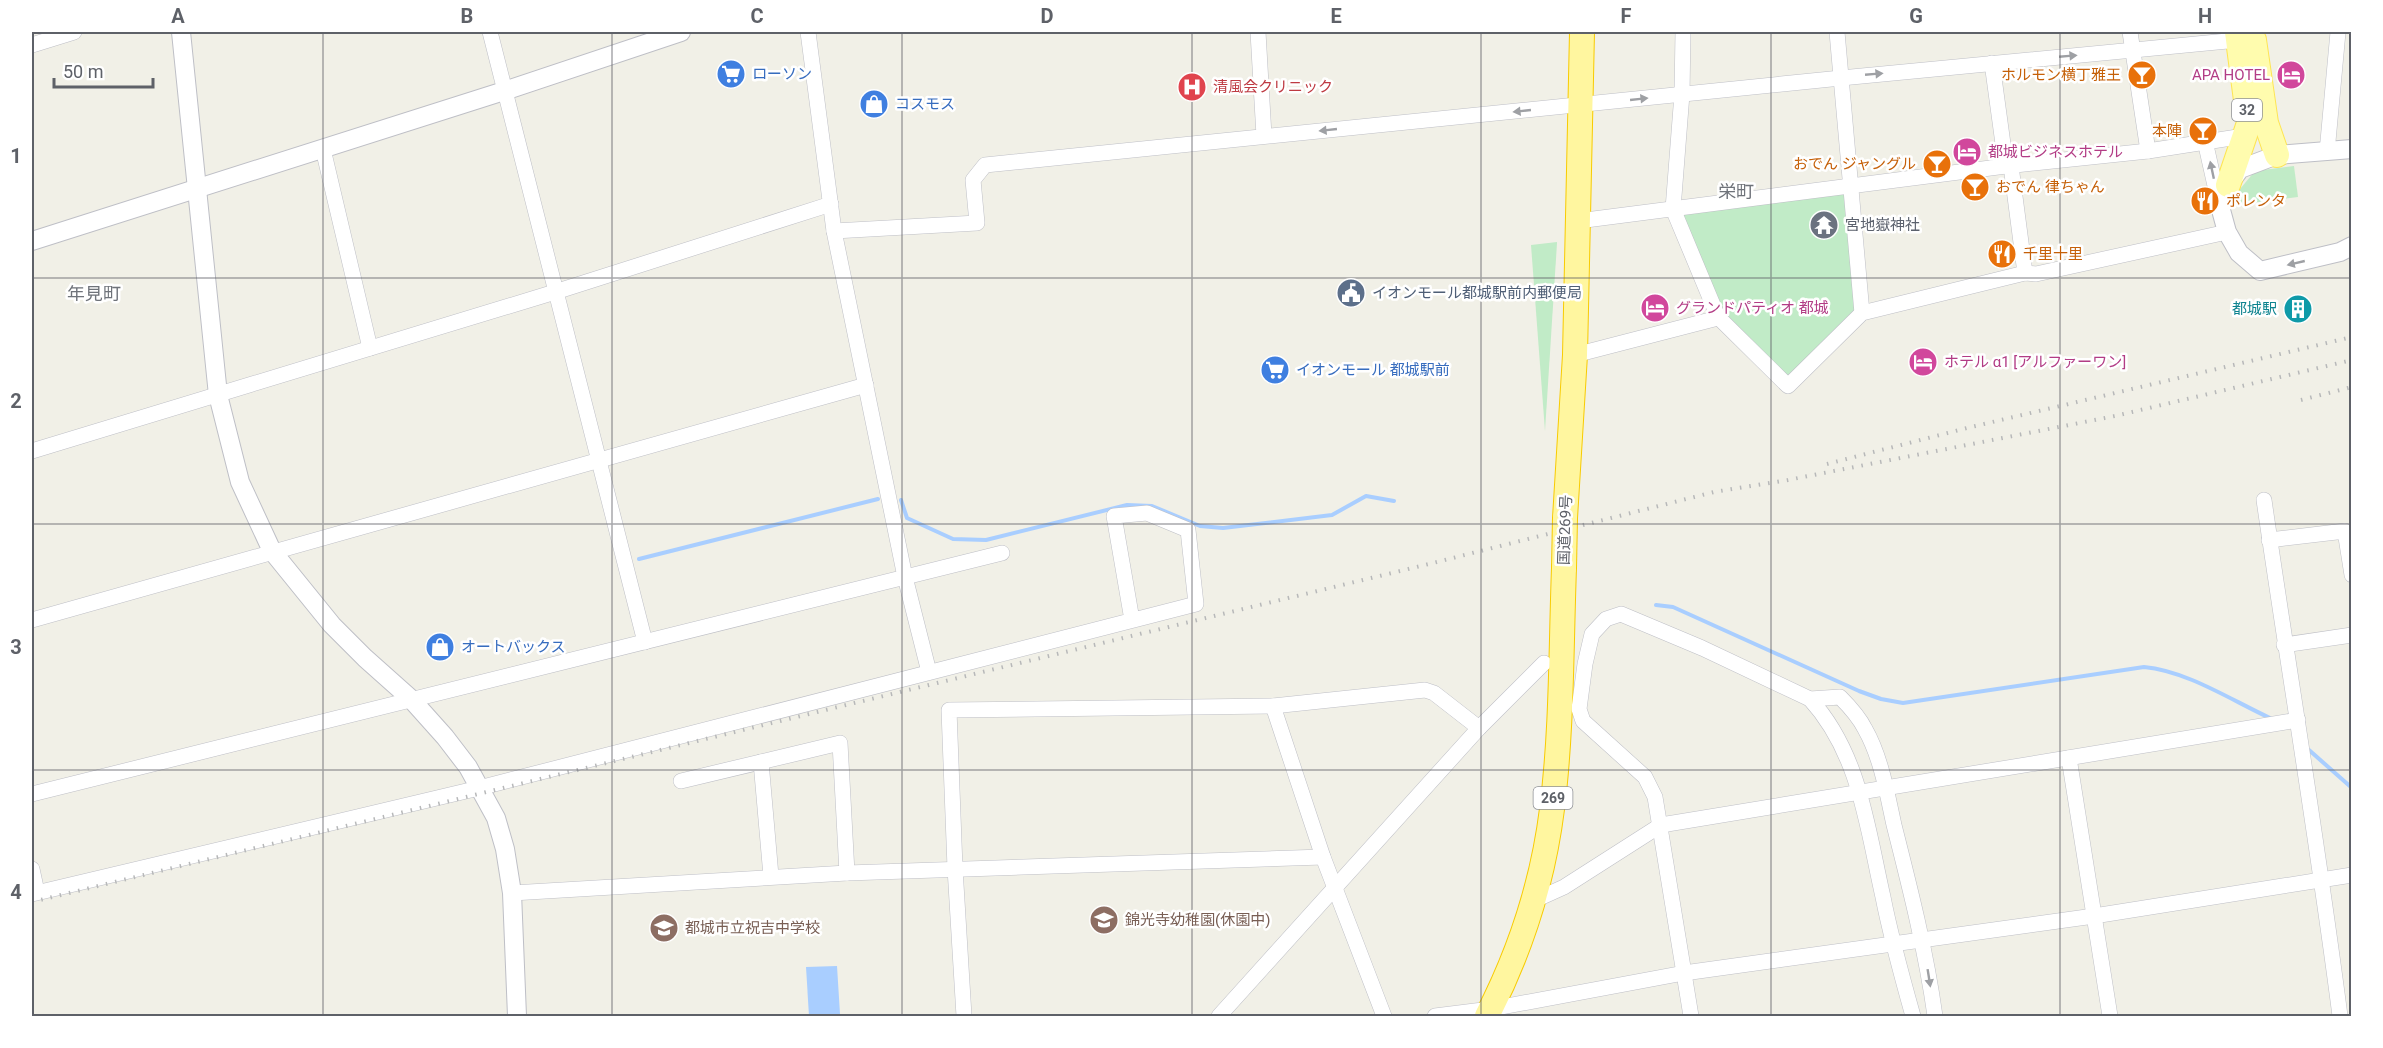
<svg xmlns="http://www.w3.org/2000/svg" width="2383" height="1048" font-family="Roboto,'Noto Sans JP',sans-serif">
  <style>
    .green { fill: #c1ebc7 }
    .water { fill: #a9ceff }
    .lines { fill: none; stroke-linecap: round; stroke-linejoin: round }
    .stream { stroke: #a9ceff; stroke-width: 4 }
    .minor-casing { stroke: #bebfc6; stroke-width: 16 }
    .tertiary-casing { stroke: #bebfc6; stroke-width: 20 }
    .primary-casing { stroke: #fee552; stroke-width: 26 }
    .trunk-casing { stroke: #f8cb00; stroke-width: 26 }
    .minor { stroke: #fff; stroke-width: 15 }
    .tertiary { stroke: #fff; stroke-width: 18 }
    .primary { stroke: #fffcae; stroke-width: 24 }
    .trunk { stroke: #fff69f; stroke-width: 24 }
    .rail { stroke: #b7b8b9; stroke-width: 4; stroke-dasharray: 1.5 8; stroke-linecap: butt }
    .trunk-bridge-casing { stroke: #f8cb00; stroke-width: 26; stroke-linecap: butt }
    .trunk-bridge { stroke: #fff69f; stroke-width: 24 }
    .oneway { fill: #9ea0a4 }
    .grid { fill: none; stroke: #5e6168; stroke-width: 1.5; stroke-opacity: 0.55 }
    .labels { text-anchor: middle; dominant-baseline: central; stroke-width: 5; stroke-linejoin: round; paint-order: stroke }
    .shield { fill: #fff; stroke: #8e9095; stroke-width: 1.5 }
    .shield-label { font-size: 14px; font-weight: bold; fill: #5e6168 }
    .shop-label { font-size: 15px; fill: #366cbe; stroke: #fff; text-anchor: start }
    .food-label { font-size: 15px; fill: #c56008; stroke: #fff; text-anchor: end }
    .hotel-label { font-size: 15px; fill: #b23c85; stroke: #fff; text-anchor: start }
    .health-label { font-size: 15px; fill: #be3a42; stroke: #fff; text-anchor: start }
    .worship-label { font-size: 15px; fill: #5b616d; stroke: #fff; text-anchor: start }
    .service-label { font-size: 15px; fill: #4e5e75; stroke: #fff; text-anchor: start }
    .culture-label { font-size: 15px; fill: #0d838f; stroke: #fff; text-anchor: end }
    .street-label { font-size: 15px; fill: #5e6168; stroke: #fff }
    .education-label { font-size: 15px; fill: #785e54; stroke: #fff; text-anchor: start }
    .quarter-label { font-size: 18px; fill: #6f737a; stroke: #fff }
    .neatline { fill: none; stroke: #5e6168; stroke-width: 2 }
    .grid-label { font-size: 20px; text-anchor: middle; font-weight: bold; fill: #5e6168 }
  </style>
  <rect width="100%" height="100%" fill="#f1f0e7"/>
  <g class="green">
    <polygon points="2294,166 2298,197 2237,205 2240,189 2255,171"/>
    <polygon points="1851,187 1862,313 1788,386 1718,317 1673,209"/>
    <polygon points="1557,242 1557,243 1545,431 1531,245"/>
  </g>
  <polygon class="water" points="837,966 840,1014 809,1016 806,967"/>
  <g class="lines">
    <g class="stream">
      <polyline points="901,500 907,518 953,539 986,540 1127,505 1152,506 1200,526 1223,528 1332,515 1366,496 1394,501"/>
      <polyline points="639,559 878,499"/>
      <path d="M1656,605L1673,607L1859,691L1881,699L1903,703L2144,667C2187,671 2231,700 2270,718"/>
      <polyline points="2309,750 2352,788"/>
    </g>
    <g class="minor-casing">
      <g id="minor">
        <polyline points="490,32 645,642"/>
        <polyline points="808,32 834,231 905,577 929,672"/>
        <polyline points="1258,32 1264,136"/>
        <polyline points="1683,32 1682,94 1673,209 1718,317 1788,386 1862,313 2025,273 2036,274 2227,232"/>
        <polyline points="1837,32 1862,313"/>
        <polyline points="2130,32 2148,151"/>
        <polyline points="32,45 74,32"/>
        <polyline points="1992,63 2006,166"/>
        <polyline points="2205,141 2218,199"/>
        <polyline points="323,149 370,348"/>
        <polyline points="2327,152 2338,32"/>
        <polyline points="2011,166 2025,273"/>
        <polyline points="1578,221 2006,166 2148,151 2244,136"/>
        <polyline points="834,231 977,223 973,180 985,165 1841,78 2238,40"/>
        <polyline points="1575,355 1718,318"/>
        <polyline points="32,451 555,292 831,204"/>
        <path d="M2264,500C2289,673 2318,844 2340,1016"/>
        <polyline points="2269,540 2345,531 2352,575"/>
        <polyline points="32,620 866,385"/>
        <polyline points="2284,645 2352,635"/>
        <path d="M1810,699C1860,754 1867,827 1883,897C1891,938 1902,977 1913,1016"/>
        <polyline points="1273,706 1323,857 1384,1016"/>
        <polyline points="2069,758 2110,1016"/>
        <polyline points="761,762 771,876"/>
        <polyline points="681,781 840,743 847,873"/>
        <polyline points="32,794 1002,553"/>
        <polyline points="32,869 37,892"/>
        <polyline points="512,893 847,873 1323,857"/>
        <polyline points="32,894 479,788 1196,604 1188,530 1147,513 1114,516 1132,620"/>
        <polyline points="1533,901 1564,887 1661,825 2298,720"/>
        <polyline points="964,1016 955,868 949,710 1273,706 1425,690 1434,693 1479,728"/>
        <polyline points="1219,1016 1479,728 1544,663"/>
        <polyline points="1435,1016 1491,1009 1684,973 2094,916 2352,875"/>
        <path d="M1691,1016L1655,797L1645,777L1583,721L1579,709L1585,664L1592,634L1606,619L1621,614L1702,648L1810,699L1840,697C1849,706 1859,717 1865,729C1881,757 1887,793 1894,825C1910,888 1926,951 1935,1016"/>
      </g>
    </g>
    <g class="tertiary-casing">
      <g id="tertiary">
        <polyline points="181,32 218,395 240,482 272,551 332,625 365,658 411,699 445,737 468,767 496,818 505,849 512,893 517,1016"/>
        <polyline points="2352,149 2277,155 2240,169 2218,199 2227,232 2239,253 2260,271 2340,252 2352,246"/>
        <polyline points="32,241 504,91 681,32"/>
      </g>
    </g>
    <g class="primary-casing">
      <g id="primary">
        <polyline points="2254,40 2266,123 2277,155"/>
        <polyline points="2228,185 2249,123 2237,32"/>
      </g>
    </g>
    <g class="trunk-casing">
      <g id="trunk">
        <polyline points="1565,518 1575,355 1582,32"/>
        <path d="M1487,1016C1520,952 1543,881 1552,809C1562,730 1561,648 1564,568"/>
      </g>
    </g>
    <use href="#minor" class="minor"/>
    <use href="#tertiary" class="tertiary"/>
    <use href="#primary" class="primary"/>
    <use href="#trunk" class="trunk"/>
    <g class="rail">
      <polyline points="2301,400 2352,387"/>
      <polyline points="1827,464 1967,428 2352,337"/>
      <polyline points="32,902 1429,564 1714,492 1788,480 2115,416 2352,360"/>
    </g>
    <g class="trunk-bridge-casing">
      <polyline id="trunk-bridge" points="1564,568 1565,518"/>
    </g>
    <use href="#trunk-bridge" class="trunk-bridge"/>
  </g>
  <defs><path id="oneway-solid" d="M-6-.8H1V-3.2L6.5 0L1 3.2V.8H-6Z" transform="scale(1.5)"/></defs>
  <g class="oneway">
    <use href="#oneway-solid" transform="translate(2068 56) rotate(-5)"/>
    <use href="#oneway-solid" transform="translate(1874 74) rotate(-5)"/>
    <use href="#oneway-solid" transform="translate(1639 99) rotate(-6)"/>
    <use href="#oneway-solid" transform="translate(1522 111) rotate(174)"/>
    <use href="#oneway-solid" transform="translate(1328 130) rotate(174)"/>
    <use href="#oneway-solid" transform="translate(2212 170) rotate(-102)"/>
    <use href="#oneway-solid" transform="translate(2296 263) rotate(167)"/>
    <use href="#oneway-solid" transform="translate(1929 978) rotate(81)"/>
  </g>
  <path class="grid" d="M323,32V1016M612,32V1016M902,32V1016M1192,32V1016M1481,32V1016M1771,32V1016M2060,32V1016M32,278H2352M32,524H2352M32,770H2352"/>
  <defs>
    <g id="supermarket-disc" transform="scale(1.5)"><circle r="9.5" fill="#3f7fe0" stroke="#fff"/><path d="M-6-5.5h2.5l.6 2H6L4.5 2H-2.5L-4.4-4H-6ZM-1.5 3.2a1.3 1.3 0 1 0 .1 0ZM3 3.2a1.3 1.3 0 1 0 .1 0Z" fill="#fff"/></g>
    <g id="bar-disc" transform="scale(1.5)"><circle r="9.5" fill="#e8710a" stroke="#fff"/><path d="M-6-5H6L.8 .8V4.5H3.5V6h-7V4.5H-.8V.8Z" fill="#fff"/></g>
    <g id="hotel-disc" transform="scale(1.5)"><circle r="9.5" fill="#d1479c" stroke="#fff"/><path d="M-6-4.5h1.5V1H6V5H4.5V3h-9V5H-6ZM-4 0a1.8 1.8 0 1 1 3.6 0ZM.5 0V-2.5h3Q6-2.5 6 0Z" fill="#fff"/></g>
    <g id="hospital-disc" transform="scale(1.5)"><circle r="9.5" fill="#e0444e" stroke="#fff"/><path d="M-5-5h3v3.5h4V-5h3V5h-3V1.5h-4V5h-3Z" fill="#fff"/></g>
    <g id="shop-disc" transform="scale(1.5)"><circle r="9.5" fill="#3f7fe0" stroke="#fff"/><path d="M-5-2.5h2.3a2.7 3.5 0 0 1 5.4 0H5L5.5 6h-11ZM-1.5-2.5h3a1.5 2.3 0 0 0-3 0Z" fill="#fff"/></g>
    <g id="restaurant-disc" transform="scale(1.5)"><circle r="9.5" fill="#e8710a" stroke="#fff"/><path d="M-5-6h1v4h1v-4h1v4h1v-4h1v5L-1.5 .5V6h-2V.5L-5-1ZM5-6V6H3V1.5H1.5Q1.5-4 5-6Z" fill="#fff"/></g>
    <g id="temple-disc" transform="scale(1.5)"><circle r="9.5" fill="#6b7280" stroke="#fff"/><path d="M0-6L5-2H3V0L6.5 2.5H4V6H1.5V3h-3V6H-4V2.5H-6.5L-3 0V-2H-5Z" fill="#fff"/></g>
    <g id="civic-disc" transform="scale(1.5)"><circle r="9.5" fill="#5c6f8a" stroke="#fff"/><path d="M-.6-6.5H3V-4.5H.6V-3L4-1V1h2V6H-6V1h2V-1L-.6-3ZM-1.2 2.5V6h2.4V2.5Z" fill="#fff"/></g>
    <g id="building-disc" transform="scale(1.5)"><circle r="9.5" fill="#0f9aa8" stroke="#fff"/><path d="M-4-6H4V6H1V3H-1V6H-4ZM-2.5-4.3h1.7v1.8h-1.7ZM.8-4.3h1.7v1.8H.8ZM-2.5-1h1.7V.8h-1.7ZM.8-1h1.7V.8H.8Z" fill="#fff"/></g>
    <g id="school-disc" transform="scale(1.5)"><circle r="9.5" fill="#8d6e63" stroke="#fff"/><path d="M0-5L7-2L0 1L-7-2ZM-4 1L0 2.5L4 1V4Q0 6-4 4Z" fill="#fff"/></g>
  </defs>
  <g fill-rule="evenodd">
    <use href="#supermarket-disc" x="731" y="74"/>
    <use href="#bar-disc" x="2142" y="75"/>
    <use href="#hotel-disc" x="2291" y="75"/>
    <use href="#hospital-disc" x="1192" y="87"/>
    <use href="#shop-disc" x="874" y="104"/>
    <use href="#bar-disc" x="2203" y="131"/>
    <use href="#hotel-disc" x="1967" y="152"/>
    <use href="#bar-disc" x="1937" y="164"/>
    <use href="#bar-disc" x="1975" y="187"/>
    <use href="#restaurant-disc" x="2205" y="201"/>
    <use href="#temple-disc" x="1824" y="225"/>
    <use href="#restaurant-disc" x="2002" y="254"/>
    <use href="#civic-disc" x="1351" y="293"/>
    <use href="#hotel-disc" x="1655" y="308"/>
    <use href="#building-disc" x="2298" y="309"/>
    <use href="#hotel-disc" x="1923" y="362"/>
    <use href="#supermarket-disc" x="1275" y="370"/>
    <use href="#shop-disc" x="440" y="647"/>
    <use href="#school-disc" x="1104" y="920"/>
    <use href="#school-disc" x="664" y="928"/>
  </g>
  <g class="labels">
    <g class="shield">
      <rect x="2232" y="99" width="30" height="22" rx="4.5"/>
      <rect x="1533.5" y="787" width="39" height="22" rx="4.5"/>
    </g>
    <g class="shield-label">
      <text x="2247" y="110">32</text>
      <text x="1553" y="798">269</text>
    </g>
    <g class="shop-label">
      <text x="752" y="74">ローソン</text>
      <text x="895" y="104">コスモス</text>
      <text x="1296" y="370">イオンモール 都城駅前</text>
      <text x="461" y="647">オートバックス</text>
    </g>
    <g class="food-label">
      <text x="2121" y="75">ホルモン横丁雅王</text>
      <text x="2182" y="131">本陣</text>
      <text x="1916" y="164">おでん ジャングル</text>
      <text x="1996" y="187" text-anchor="start">おでん 律ちゃん</text>
      <text x="2226" y="201" text-anchor="start">ポレンタ</text>
      <text x="2023" y="254" text-anchor="start">千里十里</text>
    </g>
    <g class="hotel-label">
      <text x="2270" y="75" text-anchor="end">APA HOTEL</text>
      <text x="1988" y="152">都城ビジネスホテル</text>
      <text x="1676" y="308">グランドパティオ 都城</text>
      <text x="1944" y="362">ホテル α1 [アルファーワン]</text>
    </g>
    <g class="health-label">
      <text x="1213" y="87">清風会クリニック</text>
    </g>
    <g class="worship-label">
      <text x="1845" y="225">宮地嶽神社</text>
    </g>
    <g class="service-label">
      <text x="1372" y="293">イオンモール都城駅前内郵便局</text>
    </g>
    <g class="culture-label">
      <text x="2277" y="309">都城駅</text>
    </g>
    <g class="street-label">
      <text transform="translate(1565 530) rotate(-88)">国道269号</text>
    </g>
    <g class="education-label">
      <text x="1125" y="920">錦光寺幼稚園(休園中)</text>
      <text x="685" y="928">都城市立祝吉中学校</text>
    </g>
    <g class="quarter-label">
      <text x="1736" y="191">栄町</text>
      <text x="94" y="293">年見町</text>
    </g>
  </g>
  <rect width="2383" height="1048" fill="none" stroke="#ffffff" stroke-width="66"/>
  <path d="M54 78v9h99v-9" fill="none" stroke="#5e6168" stroke-width="3"/>
  <text x="63" y="78" font-size="18" fill="#5e6168" stroke="#ffffff" stroke-width="4.5" paint-order="stroke">50 m</text>
  <rect x="33" y="33" width="2317" height="982" class="neatline"/>
  <g class="grid-label">
    <text x="178" y="23">A</text>
    <text x="467" y="23">B</text>
    <text x="757" y="23">C</text>
    <text x="1047" y="23">D</text>
    <text x="1336" y="23">E</text>
    <text x="1626" y="23">F</text>
    <text x="1916" y="23">G</text>
    <text x="2205" y="23">H</text>
    <text x="16" y="163">1</text>
    <text x="16" y="408">2</text>
    <text x="16" y="654">3</text>
    <text x="16" y="899">4</text>
  </g>
</svg>
